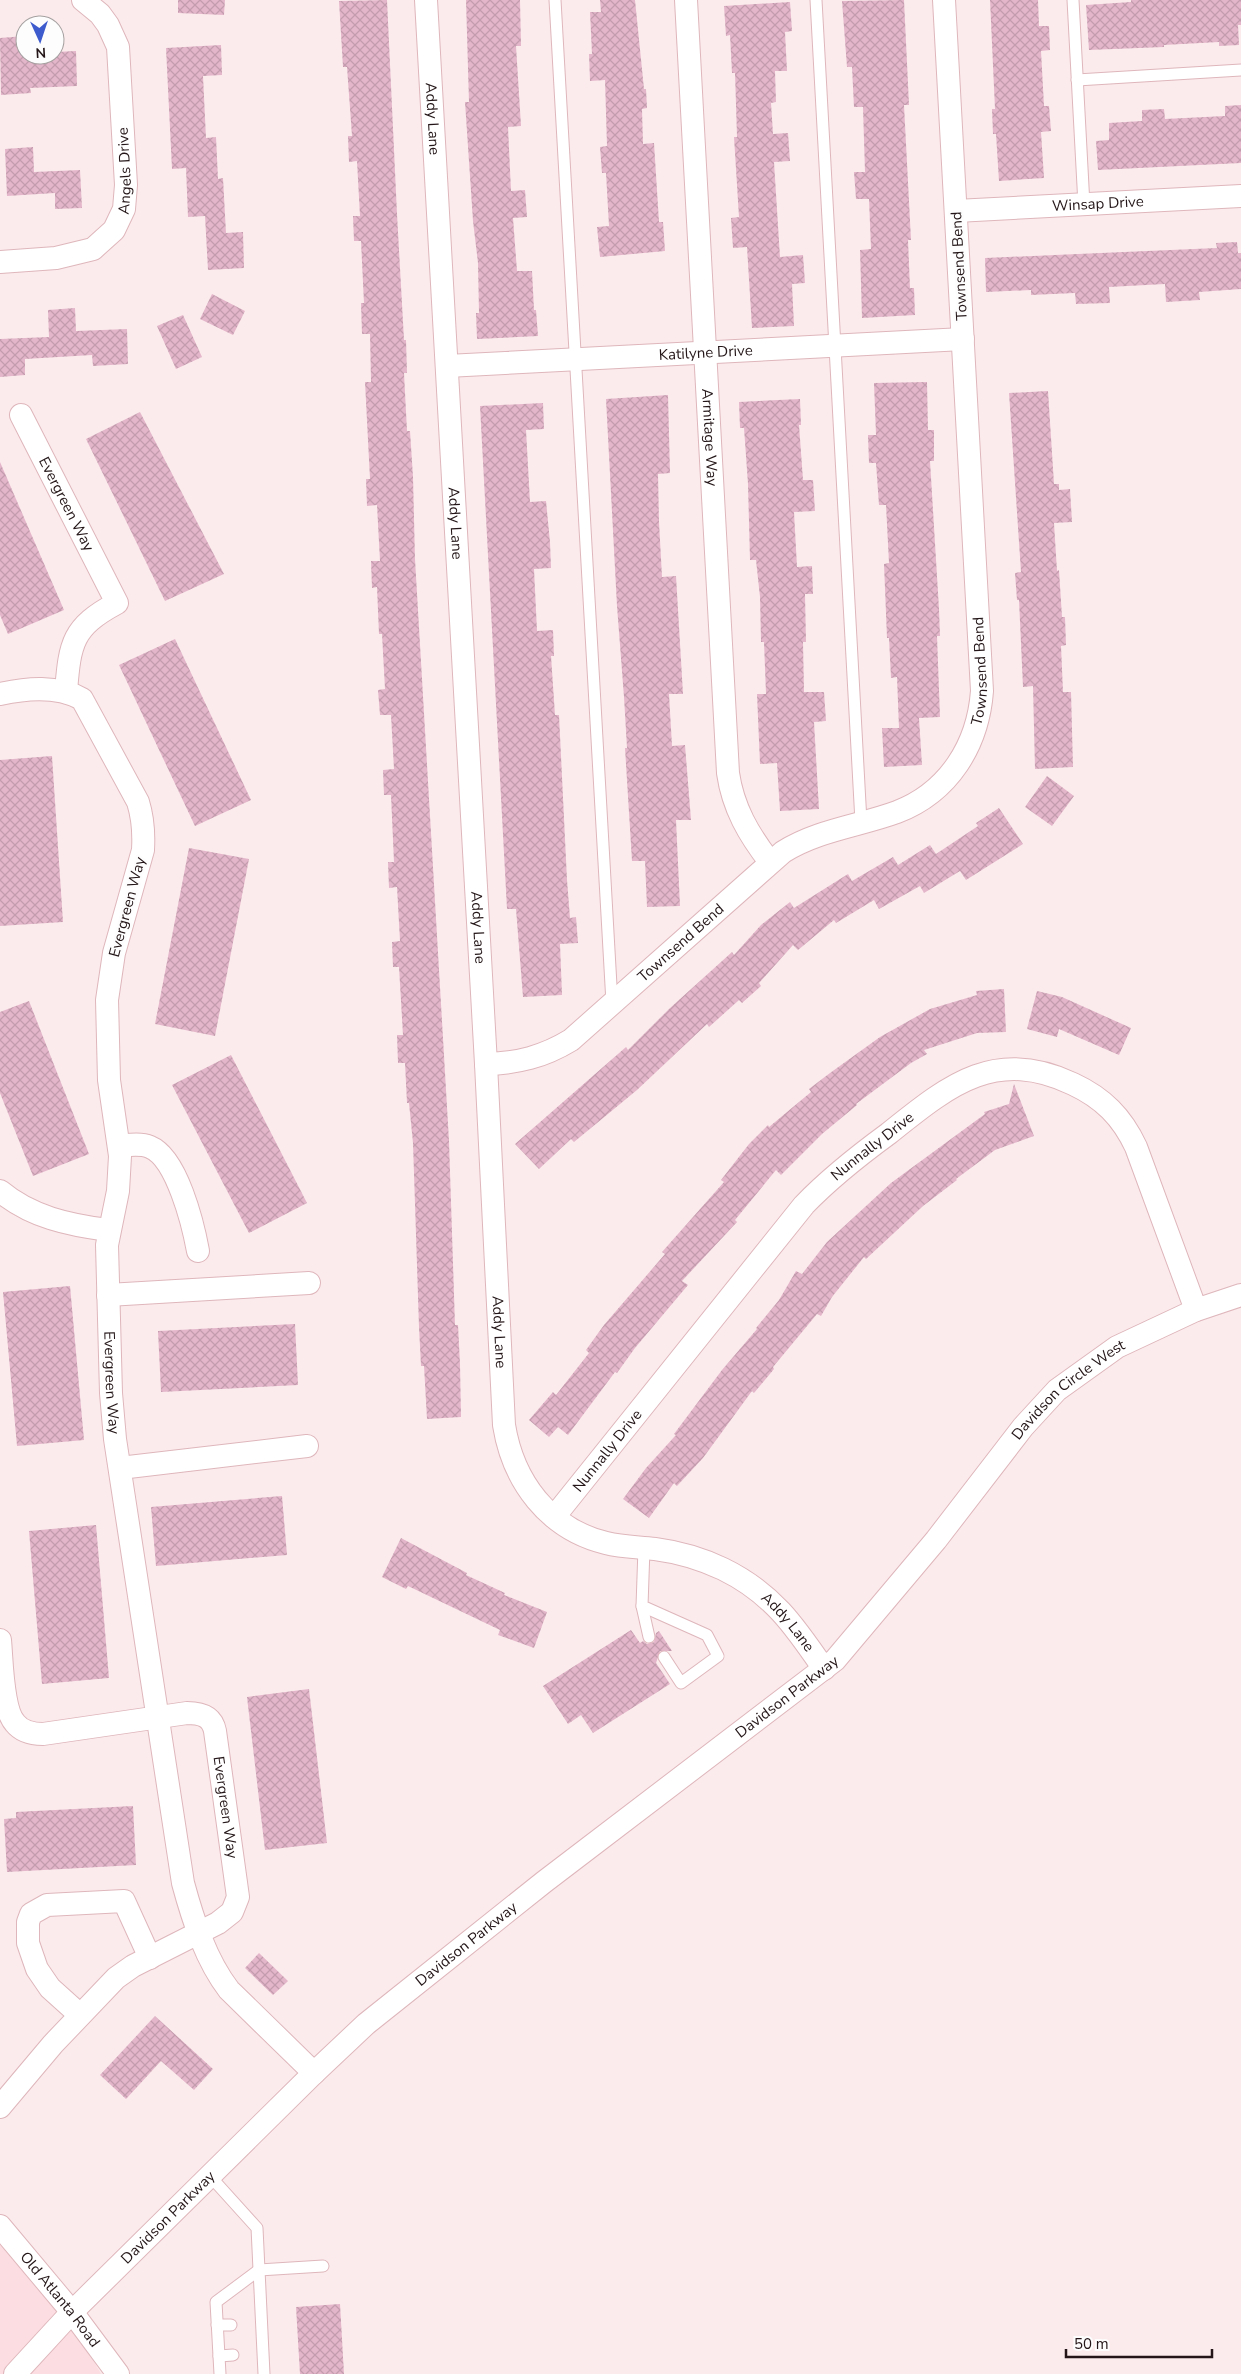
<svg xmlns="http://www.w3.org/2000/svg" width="1241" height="2374" font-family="'Nunito Sans',sans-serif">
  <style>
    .built { fill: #fcdde1 }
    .building { fill: url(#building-cross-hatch) }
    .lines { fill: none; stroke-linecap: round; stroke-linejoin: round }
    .lane-casing { stroke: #deb6bb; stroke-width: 13 }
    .street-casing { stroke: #deb6bb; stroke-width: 24 }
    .lane { stroke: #fff; stroke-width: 11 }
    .street { stroke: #fff; stroke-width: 22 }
    .labels { text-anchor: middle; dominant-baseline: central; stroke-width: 5; stroke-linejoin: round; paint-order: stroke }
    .street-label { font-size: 15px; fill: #241618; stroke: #fdfdfd }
  </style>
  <defs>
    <pattern id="building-cross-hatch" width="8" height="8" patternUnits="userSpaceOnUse" patternTransform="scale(1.25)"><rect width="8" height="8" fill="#e4b6ca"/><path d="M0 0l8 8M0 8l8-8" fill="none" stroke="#c39cad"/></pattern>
  </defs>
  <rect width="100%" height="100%" fill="#fcebed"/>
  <polygon class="built" points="0,2223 50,2285 101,2374 0,2374"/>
  <g class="building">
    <polygon points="178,0 225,0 224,15 178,13"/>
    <polygon points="387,0 397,214 404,340 406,340 407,373 404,373 407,431 410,431 413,477 415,559 449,1141 455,1325 458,1325 460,1364 461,1417 427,1419 424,1366 421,1366 419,1327 413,1143 409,1103 407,1103 405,1063 398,1063 397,1035 403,1035 399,967 393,967 392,942 400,941 397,887 389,888 388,862 394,862 391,795 384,795 383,770 394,769 391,715 380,715 378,690 385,689 382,634 379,634 377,587 372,588 371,561 380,561 377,505 367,506 366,479 370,479 365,382 371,382 370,334 362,334 361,303 364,303 361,241 354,241 353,216 360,216 357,161 349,162 348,136 352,136 347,67 343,67 339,1"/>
    <polygon points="466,0 520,0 521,46 516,46 521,126 508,127 511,191 525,190 527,217 513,218 517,271 532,271 534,310 536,310 538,336 477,339 476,313 479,313 478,263 473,221 465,102 469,102"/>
    <polygon points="600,0 635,0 644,89 646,89 647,108 642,109 643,144 654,143 659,222 663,222 665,251 600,257 597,227 609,226 606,173 602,173 600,147 607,146 605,80 590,81 589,54 592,54 590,12 601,12"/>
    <polygon points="904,0 909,105 904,105 911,240 908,240 910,288 914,288 915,315 862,318 860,250 871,249 869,199 856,199 854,172 865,172 863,107 854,107 852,67 847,67 842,1"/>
    <polygon points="990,0 1038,0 1039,26 1049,26 1050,50 1041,51 1044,106 1049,106 1051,131 1041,132 1044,178 999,181 996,134 993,134 992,109 995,109"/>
    <polygon points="1131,0 1241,0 1241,25 1238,25 1239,45 1219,46 1219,42 1164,45 1164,47 1089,50 1086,5 1131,2"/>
    <polygon points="790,2 792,31 785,32 787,71 775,71 776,102 771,103 773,134 788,133 790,161 774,162 780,257 803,255 805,283 792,284 794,326 752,328 747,247 733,248 731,218 739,217 734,137 737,137 735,73 732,73 730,35 726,36 724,6"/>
    <polygon points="25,36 25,55 55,55 55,52 76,51 77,86 30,88 31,93 1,95 0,38"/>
    <polygon points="221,45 222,75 203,76 206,138 216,137 218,179 223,178 226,233 243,232 244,268 208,270 205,216 188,217 186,168 172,169 166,48"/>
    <polygon points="1241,105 1241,163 1098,170 1096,141 1109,140 1109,123 1142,121 1142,110 1164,109 1165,119 1225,116 1225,106"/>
    <polygon points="33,147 34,172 80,170 82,208 55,209 55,193 7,196 5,149"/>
    <polygon points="1237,242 1238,253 1241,253 1241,289 1199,292 1200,300 1166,302 1165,284 1109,287 1110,303 1076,304 1075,293 1031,295 1031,290 986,292 985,258 1217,248 1216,243"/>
    <polygon points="212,294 245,311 233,335 200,319"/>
    <polygon points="75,308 76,331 127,329 128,364 93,366 92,355 25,359 25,375 0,377 0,339 49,337 48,310"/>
    <polygon points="183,315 202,357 176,369 157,326"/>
    <polygon points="927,382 928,430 934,430 934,461 930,461 939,609 940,636 937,636 940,717 919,718 922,765 884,767 882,728 899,728 897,677 891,678 889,638 887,638 884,564 889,563 886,505 879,505 876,463 869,463 868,435 876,435 874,383"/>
    <polygon points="1048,391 1054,484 1059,484 1059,490 1070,489 1072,522 1054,523 1057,571 1059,570 1062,617 1065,617 1066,645 1061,646 1063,692 1071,692 1073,767 1035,769 1033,686 1023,687 1019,600 1017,600 1015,573 1021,572 1009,393"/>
    <polygon points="668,395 670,473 658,474 659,522 662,577 676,576 683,694 669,694 672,746 685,745 691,820 676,820 680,906 647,907 645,861 632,861 625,748 627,748 624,697 617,606 606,399"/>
    <polygon points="800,399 801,425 799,425 803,480 813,480 815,511 794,512 797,567 812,566 813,594 805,594 806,642 803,642 804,692 824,692 826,721 814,722 819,809 780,811 777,763 760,764 757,694 766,694 764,642 761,642 760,597 756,560 750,560 748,484 744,428 740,428 739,402"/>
    <polygon points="543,403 544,429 526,430 530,502 546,501 550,542 551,568 534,569 537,631 553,630 554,656 551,656 555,715 559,715 567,880 570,918 576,917 578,943 560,944 562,995 523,997 516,909 507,909 480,406"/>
    <polygon points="140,412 224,574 165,601 86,439"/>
    <polygon points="0,462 64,610 8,634 0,615"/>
    <polygon points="175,639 251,800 195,826 119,665"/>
    <polygon points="52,756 63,922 0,926 0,760"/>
    <polygon points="1047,776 1074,796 1052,826 1025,807"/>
    <polygon points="999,808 1023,844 966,880 960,871 924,893 920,886 879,909 874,900 836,923 834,920 798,950 793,945 759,983 761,986 742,1003 739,1000 709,1027 707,1024 637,1090 574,1142 571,1139 539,1169 515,1144 626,1047 628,1050 669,1009 732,952 734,955 761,925 790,902 794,908 848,874 852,881 893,857 898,865 930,845 936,854 978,826 976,823"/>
    <polygon points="189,848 249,859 215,1036 155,1024"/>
    <polygon points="1004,989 1006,1032 977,1033 924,1050 927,1054 911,1063 856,1104 857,1105 822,1134 781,1175 776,1170 735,1220 737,1222 682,1281 688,1285 635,1348 617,1373 615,1372 568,1435 558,1427 549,1437 529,1420 553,1392 556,1395 589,1353 586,1350 604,1325 665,1254 662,1252 724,1182 721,1180 749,1144 768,1125 769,1127 811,1092 809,1089 830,1073 880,1037 930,1009 977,995 976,991"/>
    <polygon points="1037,991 1062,997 1131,1028 1119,1055 1059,1029 1057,1037 1027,1029"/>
    <polygon points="29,1001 89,1154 33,1176 0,1093 0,1012"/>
    <polygon points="231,1055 307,1203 249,1233 172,1085"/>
    <polygon points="1014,1084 1034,1136 995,1150 956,1179 957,1180 923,1206 866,1259 864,1257 832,1297 821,1316 817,1314 773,1367 774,1369 754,1393 752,1391 703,1458 677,1486 674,1483 649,1518 623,1499 646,1468 676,1435 674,1434 722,1370 757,1329 756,1328 779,1300 796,1271 802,1274 827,1242 891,1183 985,1114 984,1112 1009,1104"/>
    <polygon points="70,1286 84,1440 17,1446 3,1292"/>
    <polygon points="295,1324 298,1385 161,1392 158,1331"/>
    <polygon points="282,1496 287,1555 156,1566 151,1507"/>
    <polygon points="96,1525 109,1678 42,1684 29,1531"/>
    <polygon points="401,1538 467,1573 466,1575 505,1593 504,1595 547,1612 534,1648 498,1635 500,1630 408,1586 406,1589 382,1577"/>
    <polygon points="631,1630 640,1643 643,1641 647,1644 654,1642 656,1633 659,1631 672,1651 660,1651 656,1663 670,1684 593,1733 581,1715 568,1724 543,1686"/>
    <polygon points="309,1689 327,1843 265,1850 247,1697"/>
    <polygon points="133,1806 136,1865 7,1872 4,1819 16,1818 16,1812"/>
    <polygon points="259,1953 288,1981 273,1995 245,1968"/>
    <polygon points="155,2016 213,2069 194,2090 161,2061 126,2099 100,2075"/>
    <polygon points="340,2304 344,2374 300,2374 296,2307"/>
  </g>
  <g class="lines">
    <g class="lane-casing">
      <g id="lane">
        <polyline points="555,0 612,1003"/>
        <polyline points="816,0 861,822"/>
        <polyline points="1073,0 1084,205"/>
        <polyline points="1077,80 1241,70"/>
        <polyline points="644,1548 642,1606 707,1635 718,1656 681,1683 664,1657"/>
        <polyline points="642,1606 649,1637"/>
        <polyline points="210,2176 257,2228 264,2374"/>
        <polyline points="217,2325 231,2325"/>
        <polyline points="219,2356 233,2355"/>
        <polyline points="220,2374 216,2302 259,2270 323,2266"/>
      </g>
    </g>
    <g class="street-casing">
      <g id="street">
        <path id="s1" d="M426,0L486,1064L504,1425C513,1481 548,1529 606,1543C622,1547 638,1547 655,1549C678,1552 702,1559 723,1569C772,1593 794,1625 824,1669"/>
        <path id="s2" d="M686,0L728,773C733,808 749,835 770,862"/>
        <path id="s3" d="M956,211L1241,196"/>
        <path id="s4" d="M0,262L56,258L93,249L114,230L124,209L126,185L118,47L108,25L100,14L83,0"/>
        <path id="s5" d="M447,366L963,339"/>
        <path id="s6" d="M21,415L117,603C72,627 70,643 66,691"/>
        <path id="s7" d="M0,694C27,688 57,685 82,699L138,802C143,818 144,833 143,850L114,953L107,1000L109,1080L120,1156L118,1191L107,1245L111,1393L115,1439L183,1883C193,1920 206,1960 229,1990L314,2073"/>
        <path id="s8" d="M486,1064C518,1063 543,1057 571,1040L783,852C818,830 859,826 897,812C949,792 978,745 982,691L944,0"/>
        <path d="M119,1146C129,1145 140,1143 150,1147C177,1158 193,1224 198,1251"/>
        <path d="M0,1191C31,1217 69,1225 108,1230"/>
        <polyline points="108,1295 309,1283"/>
        <polyline points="120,1468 307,1446"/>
        <path id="s9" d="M554,1517L804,1205C829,1179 858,1156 888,1134C947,1087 994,1046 1073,1084C1103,1098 1122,1117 1136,1147L1196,1310"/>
        <path id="s10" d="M0,1640C2,1660 2,1709 15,1723C22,1732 32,1734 43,1734L187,1713C201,1713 212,1716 215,1731L238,1897L232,1912L218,1923L133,1966L116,1978L53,2044L0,2107"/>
        <polyline points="80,2015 50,1988 37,1969 28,1943 28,1922 31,1914 47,1905 124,1901 150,1958"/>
        <path id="s11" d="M0,2226L72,2312L118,2374"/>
        <path id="s12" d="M15,2374L72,2312L314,2073L366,2024L544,1882L835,1660L936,1540L1023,1427L1057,1390L1117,1347L1196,1310L1241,1295"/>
      </g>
    </g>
    <use href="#lane" class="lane"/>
    <use href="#street" class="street"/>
  </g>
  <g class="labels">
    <g class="street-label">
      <text stroke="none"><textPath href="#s1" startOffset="119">Addy Lane</textPath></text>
      <text stroke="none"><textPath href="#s4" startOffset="184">Angels Drive</textPath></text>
      <text stroke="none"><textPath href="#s3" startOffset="142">Winsap Drive</textPath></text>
      <text transform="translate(959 266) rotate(-93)">Townsend Bend</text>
      <text stroke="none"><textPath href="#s5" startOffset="259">Katilyne Drive</textPath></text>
      <text stroke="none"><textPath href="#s2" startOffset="438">Armitage Way</textPath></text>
      <text stroke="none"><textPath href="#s6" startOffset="100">Evergreen Way</textPath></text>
      <text stroke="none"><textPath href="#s1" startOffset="524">Addy Lane</textPath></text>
      <text stroke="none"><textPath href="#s8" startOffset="670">Townsend Bend</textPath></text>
      <text transform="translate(127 907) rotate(-75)">Evergreen Way</text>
      <text stroke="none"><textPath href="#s1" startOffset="929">Addy Lane</textPath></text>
      <text stroke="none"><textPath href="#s8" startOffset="236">Townsend Bend</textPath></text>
      <text stroke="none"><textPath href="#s9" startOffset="490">Nunnally Drive</textPath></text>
      <text stroke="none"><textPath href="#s1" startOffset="1334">Addy Lane</textPath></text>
      <text stroke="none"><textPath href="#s7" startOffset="789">Evergreen Way</textPath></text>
      <text stroke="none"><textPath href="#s12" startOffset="1448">Davidson Circle West</textPath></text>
      <text stroke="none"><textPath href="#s9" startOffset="85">Nunnally Drive</textPath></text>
      <text stroke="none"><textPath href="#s1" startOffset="1798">Addy Lane</textPath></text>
      <text stroke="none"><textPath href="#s12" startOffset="1029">Davidson Parkway</textPath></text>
      <text stroke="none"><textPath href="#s10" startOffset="376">Evergreen Way</textPath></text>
      <text stroke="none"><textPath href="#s12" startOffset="624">Davidson Parkway</textPath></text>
      <text stroke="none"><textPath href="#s12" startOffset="219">Davidson Parkway</textPath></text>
      <text stroke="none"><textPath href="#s11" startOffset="95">Old Atlanta Road</textPath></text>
    </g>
  </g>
  <g transform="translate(40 40) rotate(177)"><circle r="24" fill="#fdfdfd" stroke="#a6a1a1"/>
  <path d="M0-4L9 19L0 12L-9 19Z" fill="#3e5bcd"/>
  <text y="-8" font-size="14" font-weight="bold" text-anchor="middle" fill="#241618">N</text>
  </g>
  <path d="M1066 2349v8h146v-8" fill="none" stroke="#241618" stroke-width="2.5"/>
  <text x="1074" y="2349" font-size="15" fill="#241618" stroke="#fdfdfd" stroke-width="4" paint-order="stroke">50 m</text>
</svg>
